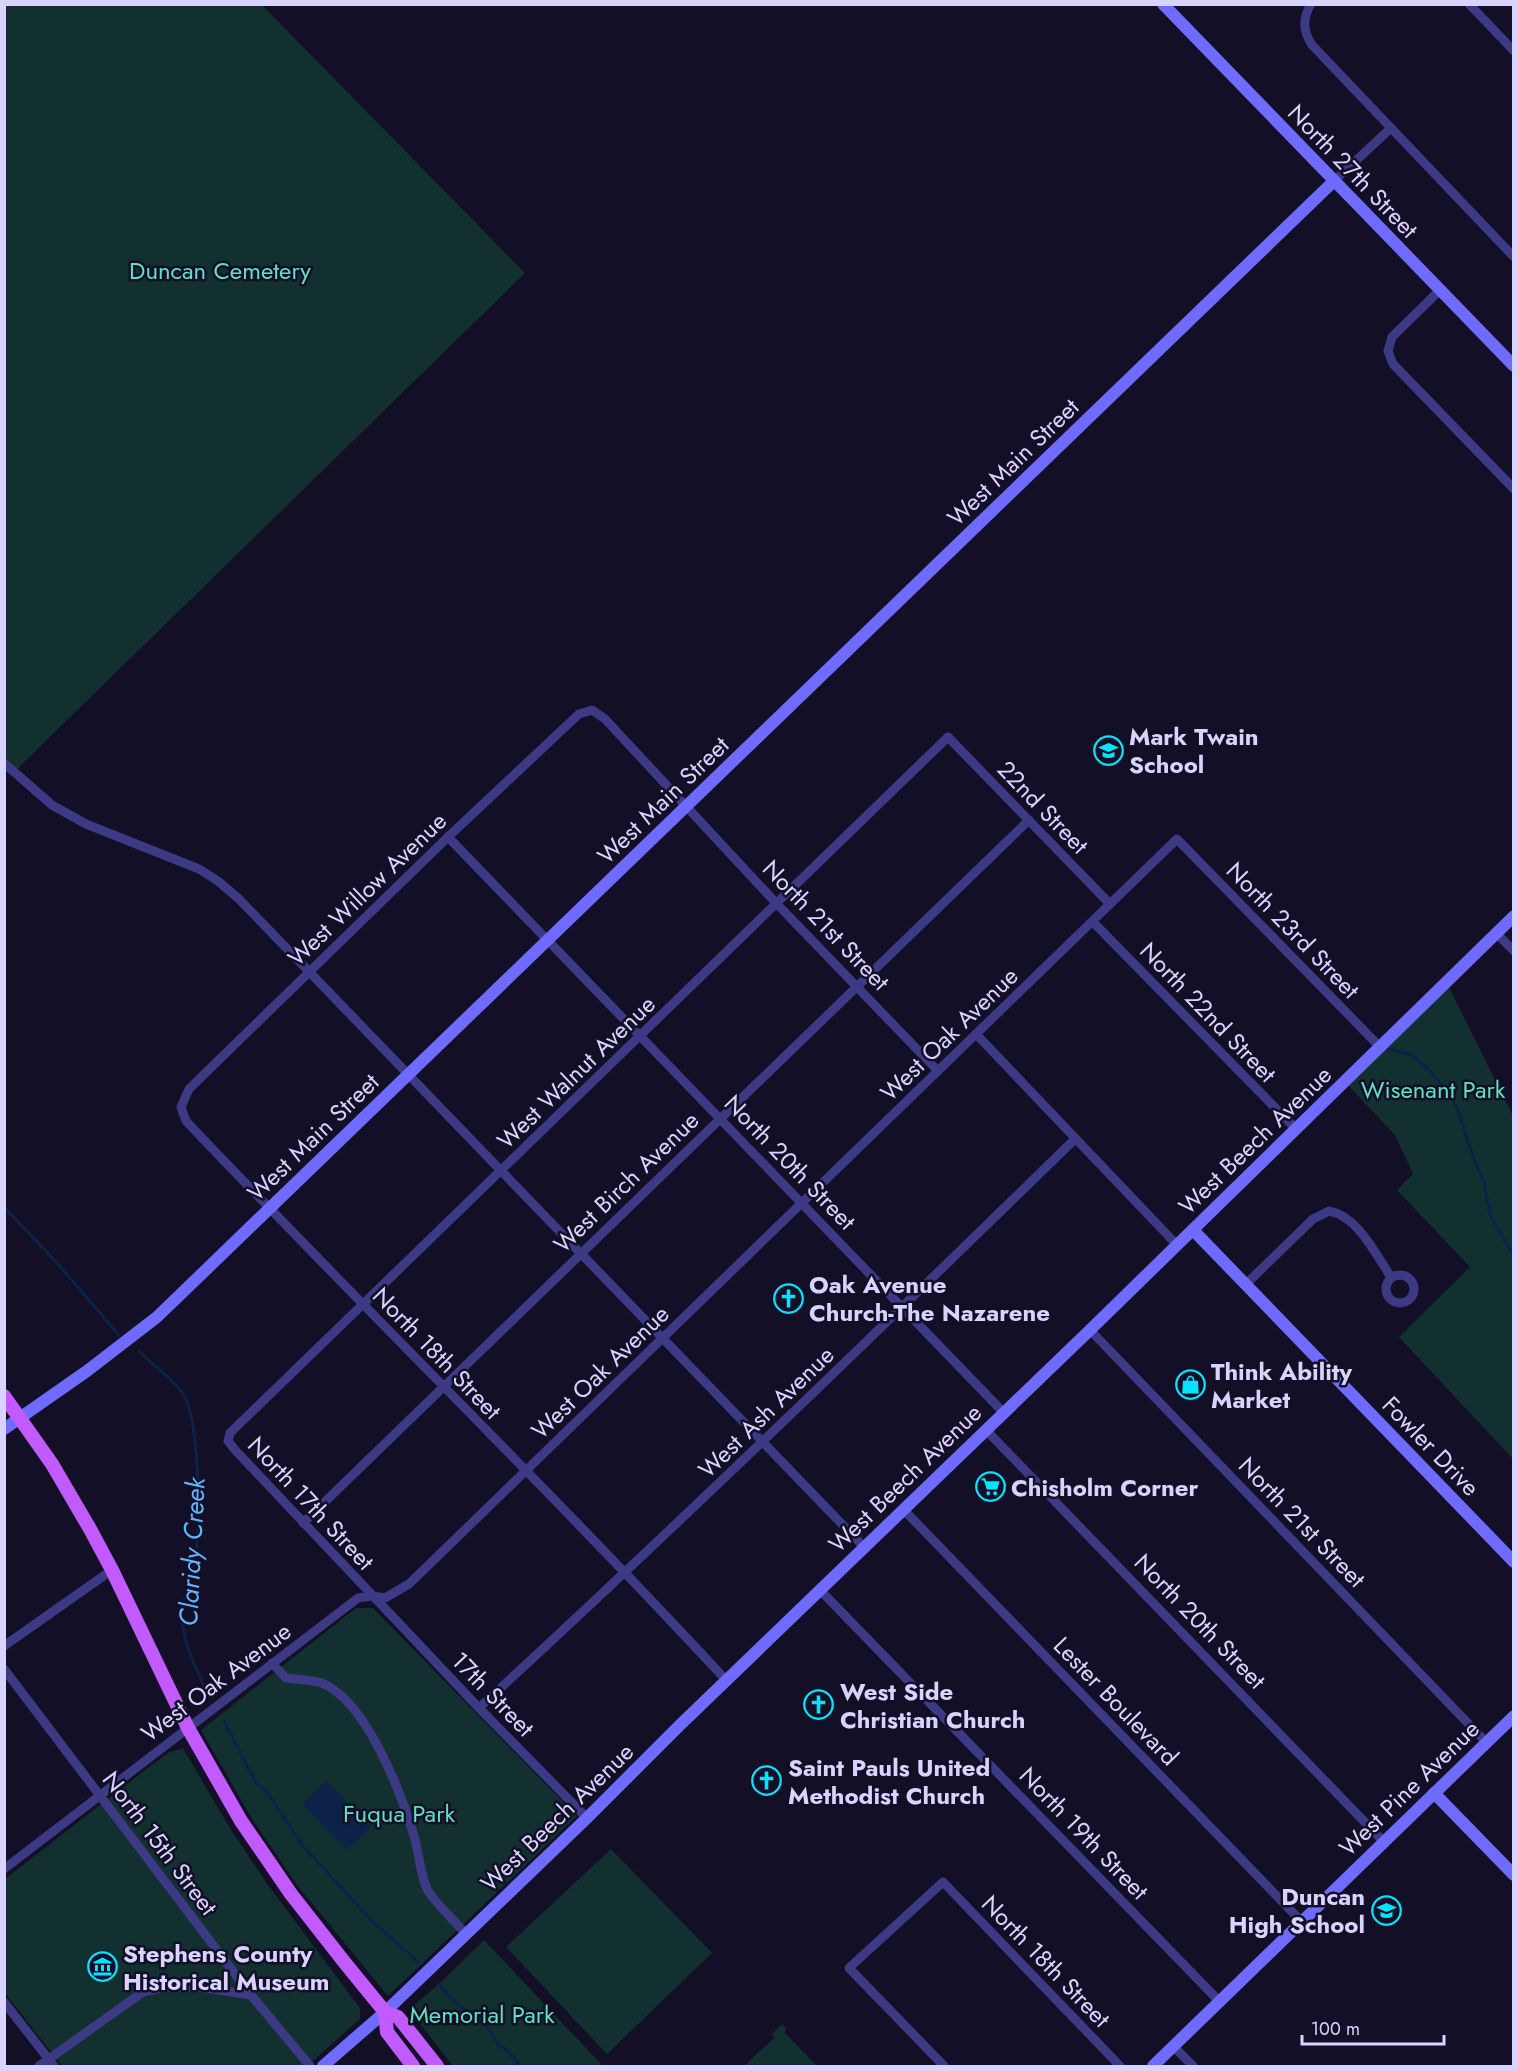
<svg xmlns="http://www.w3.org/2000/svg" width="1518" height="2071" viewBox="0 0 1518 2071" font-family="Jost,sans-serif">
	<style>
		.green { fill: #12302f }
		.water { fill: #0c2248 }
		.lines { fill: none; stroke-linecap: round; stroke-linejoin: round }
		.stream { stroke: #0c2248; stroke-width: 3 }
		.street { stroke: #3d3a85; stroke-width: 9 }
		.secondary { stroke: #6f6bff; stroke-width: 12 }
		.primary { stroke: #c25bff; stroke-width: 14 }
		.labels { text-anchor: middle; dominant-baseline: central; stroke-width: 5; stroke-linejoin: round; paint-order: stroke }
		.street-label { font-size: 24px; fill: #d9d4ff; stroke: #130f26 }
		.park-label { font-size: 24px; fill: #5fe0c0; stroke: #130f26 }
		.poi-label { font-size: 24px; font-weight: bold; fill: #d9d4ff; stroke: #130f26; text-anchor: start }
		.water-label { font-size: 26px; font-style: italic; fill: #62b6ff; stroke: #130f26 }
	</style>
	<rect width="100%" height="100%" fill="#130f26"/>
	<g class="green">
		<polygon points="5,5 262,5 525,273 17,769 5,758"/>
		<polygon points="1449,987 1513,1116 1513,1459 1399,1337 1470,1267 1397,1190 1413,1174 1395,1135 1348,1085"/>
		<polygon points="356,1608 373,1608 577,1816 388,1996 297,1885 251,1817 201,1730"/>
		<polygon points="183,1748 231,1830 268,1885 360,2008 360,2019 307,2066 62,2066 5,1993 5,1879 145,1770 168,1753"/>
		<polygon points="611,1849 712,1953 607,2054 506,1947"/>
		<polygon points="484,1940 603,2066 453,2066 413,2015 413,2006 439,1984"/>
		<polygon points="782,2024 787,2029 784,2032 817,2066 744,2066 775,2037 772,2034"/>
	</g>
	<polygon class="water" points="326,1781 371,1827 347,1850 302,1804"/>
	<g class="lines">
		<g class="stream">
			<polyline points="1386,1048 1412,1055 1427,1068 1447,1091 1457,1108 1474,1160 1484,1182 1490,1215 1514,1257"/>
			<polyline points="4,1207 59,1265 119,1335"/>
			<path d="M139,1351C152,1364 171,1378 182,1392C200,1418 200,1519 196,1552C193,1575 179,1606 183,1629C187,1652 200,1676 209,1697"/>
			<polyline points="224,1721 256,1783 267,1792 303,1846 372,1921 418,1962"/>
			<polyline points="439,1984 449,1997 475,2018 485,2023 498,2044 508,2051 520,2066"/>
		</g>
		<g class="street">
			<path d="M1311,4C1302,19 1303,31 1312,45L1514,257"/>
			<polyline points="1469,4 1514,51"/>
			<polyline points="1334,181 1391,128"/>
			<polyline points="1440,290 1392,337 1388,351 1393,364 1514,489"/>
			<polyline points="4,763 52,805 86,824 199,869 218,881 239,899 864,1547"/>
			<polyline points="448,837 1004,1413"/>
			<polyline points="1093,922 1296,1129"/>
			<polyline points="1496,933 1514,951"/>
			<polyline points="976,1034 1177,1245"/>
			<circle cx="1400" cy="1289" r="14"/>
			<path d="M1245,1285L1313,1219L1329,1211C1358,1216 1376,1255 1391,1277"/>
			<polyline points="1090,1330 1486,1742"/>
			<polyline points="986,1430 1384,1842"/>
			<polyline points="903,1509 1301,1921"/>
			<polyline points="303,1523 1029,820"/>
			<polyline points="820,1590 1219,2001"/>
			<polyline points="4,1646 112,1570"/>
			<path d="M272,1663L286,1678C299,1680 314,1679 326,1685C368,1706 401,1793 414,1836C419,1853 420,1873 427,1889C432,1900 457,1923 466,1934"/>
			<polyline points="4,1669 251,1995 310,2066"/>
			<path d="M726,1680C550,1490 364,1309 186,1121L181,1107L189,1089L448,837L579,714L592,710L605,719L777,904L938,1071"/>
			<path d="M479,1708C681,1522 878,1331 1075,1139"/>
			<polyline points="587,1818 479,1708 236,1451 228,1441 230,1433 948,737 1110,904"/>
			<polyline points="4,1869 358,1598 372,1596 385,1598 409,1584 1177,839 1380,1047"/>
			<polyline points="4,2002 54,2066"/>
			<polyline points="1174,2047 1193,2066"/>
			<polyline points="39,2066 143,1992 164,1987 199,1987 251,1995"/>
			<polyline points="944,2066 849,1968 943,1882 1120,2066"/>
		</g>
		<g class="secondary">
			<polyline points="1163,4 1514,366"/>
			<polyline points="1193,1230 1514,1562"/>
			<polyline points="4,1429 87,1371 157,1317 1334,181"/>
			<polyline points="1434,1793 1514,1875"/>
			<polyline points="323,2066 385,2012 587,1818 680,1725 1090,1330 1514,916"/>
			<polyline points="1153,2066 1514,1716"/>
		</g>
		<g class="primary">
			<polyline points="4,1396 52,1464 90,1529 112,1570 188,1728 241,1821 291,1894 345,1963 385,2012 398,2017 437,2066"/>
			<polyline points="385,2012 387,2032 413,2066"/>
		</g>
	</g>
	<defs>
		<symbol id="school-ring" viewBox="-11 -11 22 22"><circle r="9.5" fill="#130f26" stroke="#00e5ff" stroke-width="1.5"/><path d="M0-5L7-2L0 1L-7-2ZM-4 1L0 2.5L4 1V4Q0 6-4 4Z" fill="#00e5ff"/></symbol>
		<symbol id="church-ring" viewBox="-11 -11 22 22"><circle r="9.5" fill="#130f26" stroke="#00e5ff" stroke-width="1.5"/><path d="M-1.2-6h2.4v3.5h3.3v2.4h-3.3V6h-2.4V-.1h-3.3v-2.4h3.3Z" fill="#00e5ff"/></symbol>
		<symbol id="shop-ring" viewBox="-11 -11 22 22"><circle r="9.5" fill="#130f26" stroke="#00e5ff" stroke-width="1.5"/><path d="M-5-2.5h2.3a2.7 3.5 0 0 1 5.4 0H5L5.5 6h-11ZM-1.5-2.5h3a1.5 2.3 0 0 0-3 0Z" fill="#00e5ff"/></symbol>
		<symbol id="supermarket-ring" viewBox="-11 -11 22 22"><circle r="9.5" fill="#130f26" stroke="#00e5ff" stroke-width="1.5"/><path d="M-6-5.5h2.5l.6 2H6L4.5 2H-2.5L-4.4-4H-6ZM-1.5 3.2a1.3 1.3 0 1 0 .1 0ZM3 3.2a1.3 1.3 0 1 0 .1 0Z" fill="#00e5ff"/></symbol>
		<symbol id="museum-ring" viewBox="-11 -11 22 22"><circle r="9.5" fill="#130f26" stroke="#00e5ff" stroke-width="1.5"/><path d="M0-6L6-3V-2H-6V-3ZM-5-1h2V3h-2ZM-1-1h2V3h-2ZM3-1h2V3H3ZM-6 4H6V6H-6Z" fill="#00e5ff"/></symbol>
	</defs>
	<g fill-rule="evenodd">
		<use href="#school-ring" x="1092" y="734" width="33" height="33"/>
		<use href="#church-ring" x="772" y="1282" width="33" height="33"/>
		<use href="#shop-ring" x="1174" y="1368" width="33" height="33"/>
		<use href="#supermarket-ring" x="974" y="1470" width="33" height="33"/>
		<use href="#church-ring" x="802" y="1688" width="33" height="33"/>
		<use href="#church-ring" x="750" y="1764" width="33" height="33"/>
		<use href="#school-ring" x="1370" y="1894" width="33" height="33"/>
		<use href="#museum-ring" x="86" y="1950" width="33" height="33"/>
	</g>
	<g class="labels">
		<g class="street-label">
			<text transform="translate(1353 171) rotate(46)">North 27th Street</text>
			<text transform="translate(1013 462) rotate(-44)">West Main Street</text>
			<text transform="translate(663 800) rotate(-44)">West Main Street</text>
			<text transform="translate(1043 807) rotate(46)">22nd Street</text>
			<text transform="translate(367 889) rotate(-44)">West Willow Avenue</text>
			<text transform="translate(826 925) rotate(46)">North 21st Street</text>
			<text transform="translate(1293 930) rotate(46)">North 23rd Street</text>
			<text transform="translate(1208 1012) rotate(46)">North 22nd Street</text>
			<text transform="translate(949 1034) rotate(-44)">West Oak Avenue</text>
			<text transform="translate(576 1072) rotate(-44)">West Walnut Avenue</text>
			<text transform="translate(313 1137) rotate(-44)">West Main Street</text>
			<text transform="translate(1255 1140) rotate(-44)">West Beech Avenue</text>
			<text transform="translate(790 1162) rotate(46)">North 20th Street</text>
			<text transform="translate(626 1182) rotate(-44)">West Birch Avenue</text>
			<text transform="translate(437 1353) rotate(46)">North 18th Street</text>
			<text transform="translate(600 1372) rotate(-44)">West Oak Avenue</text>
			<text transform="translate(766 1412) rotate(-44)">West Ash Avenue</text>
			<text transform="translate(1431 1446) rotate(46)">Fowler Drive</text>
			<text transform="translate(905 1478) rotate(-44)">West Beech Avenue</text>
			<text transform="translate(311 1503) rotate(47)">North 17th Street</text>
			<text transform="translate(1302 1522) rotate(46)">North 21st Street</text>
			<text transform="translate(1200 1621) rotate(46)">North 20th Street</text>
			<text transform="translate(216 1682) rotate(-37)">West Oak Avenue</text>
			<text transform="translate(493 1694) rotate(46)">17th Street</text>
			<text transform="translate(1116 1701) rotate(46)">Lester Boulevard</text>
			<text transform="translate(1409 1788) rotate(-44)">West Pine Avenue</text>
			<text transform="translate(557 1817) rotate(-44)">West Beech Avenue</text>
			<text transform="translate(1084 1833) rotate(46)">North 19th Street</text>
			<text transform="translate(160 1843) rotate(53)">North 15th Street</text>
			<text transform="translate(1046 1961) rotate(46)">North 18th Street</text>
		</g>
		<g class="park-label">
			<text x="220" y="270">Duncan Cemetery</text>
			<text x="1433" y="1089">Wisenant Park</text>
			<text x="399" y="1813">Fuqua Park</text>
			<text x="482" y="2014">Memorial Park</text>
		</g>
		<g class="poi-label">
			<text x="1129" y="736">Mark Twain<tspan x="1129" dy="28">School</tspan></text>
			<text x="809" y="1284">Oak Avenue<tspan x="809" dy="28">Church-The Nazarene</tspan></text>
			<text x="1211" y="1371">Think Ability<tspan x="1211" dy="28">Market</tspan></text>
			<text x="1011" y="1487">Chisholm Corner</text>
			<text x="840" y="1691">West Side<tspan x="840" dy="28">Christian Church</tspan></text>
			<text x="788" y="1767">Saint Pauls United<tspan x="788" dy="28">Methodist Church</tspan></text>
			<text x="1365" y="1896" text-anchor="end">Duncan<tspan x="1365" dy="28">High School</tspan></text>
			<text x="123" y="1953">Stephens County<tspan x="123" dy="28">Historical Museum</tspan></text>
		</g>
		<g class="water-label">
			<text transform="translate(192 1552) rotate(-87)">Claridy Creek</text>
		</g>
	</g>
	<rect width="1518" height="2071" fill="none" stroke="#d9d4ff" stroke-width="12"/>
	<path d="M1302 2035v9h142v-9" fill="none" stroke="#d9d4ff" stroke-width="3"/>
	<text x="1311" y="2035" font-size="18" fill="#d9d4ff" stroke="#130f26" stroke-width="4.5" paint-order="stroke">100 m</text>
</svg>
